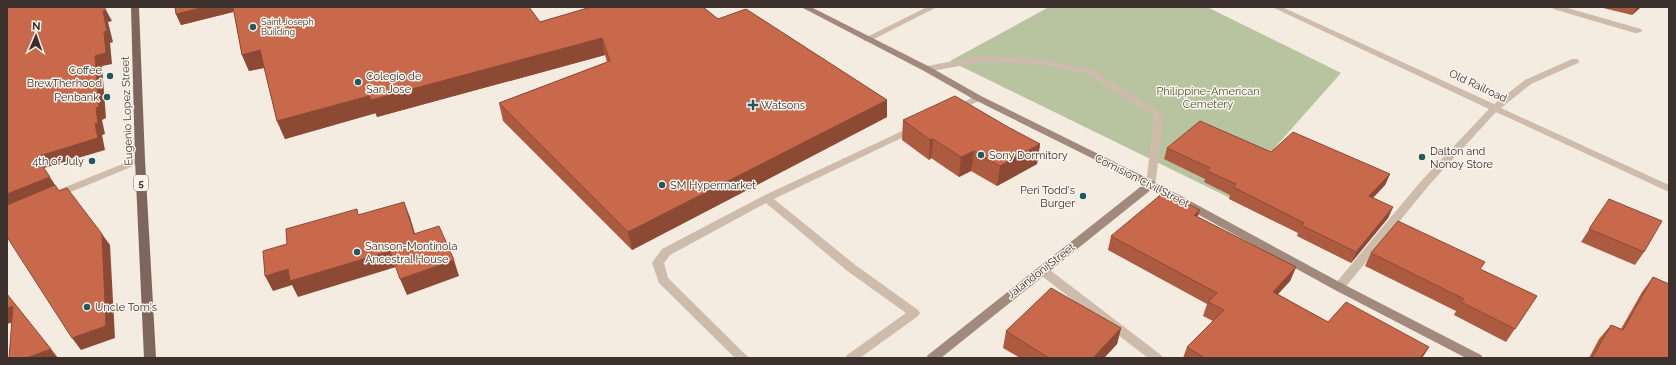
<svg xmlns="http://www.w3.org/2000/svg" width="1676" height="365" viewBox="0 0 1676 365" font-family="Raleway,sans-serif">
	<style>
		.green { fill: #b8c4a0 }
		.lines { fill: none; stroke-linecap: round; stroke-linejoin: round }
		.service { fill: #cdbbac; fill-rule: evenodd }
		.minor { fill: #cdbbac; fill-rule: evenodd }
		.secondary { fill: #a18a7d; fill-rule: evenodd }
		.primary { fill: #7d675c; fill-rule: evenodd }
		.wall { fill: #ac5a40 }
		.shaded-wall { fill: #8c4a34 }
		.building { fill: #c8694b; stroke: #8c4a34 }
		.poi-dot { fill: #1f5a5e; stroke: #fbf5ee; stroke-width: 1.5 }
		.labels { text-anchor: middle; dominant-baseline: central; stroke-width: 3; stroke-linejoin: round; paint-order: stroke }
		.far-poi-label { font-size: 9px; fill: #3b302b; stroke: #fbf5ee; text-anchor: start }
		.shield { fill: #fbf5ee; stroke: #756b66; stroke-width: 1 }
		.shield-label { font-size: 10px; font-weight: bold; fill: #3b302b }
		.poi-label { font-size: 11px; fill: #3b302b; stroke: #fbf5ee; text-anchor: start }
		.street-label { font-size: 11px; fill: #3b302b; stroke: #fbf5ee }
		.park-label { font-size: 11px; fill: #4a5a2e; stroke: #fbf5ee }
	</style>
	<rect width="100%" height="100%" fill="#f4ebe1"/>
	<polygon class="green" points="1049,7 1207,7 1341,73 1230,198 950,61"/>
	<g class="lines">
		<g class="service">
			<polygon points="980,56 1036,58 1094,70 1162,114 1164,116 1155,186 1147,186 1146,184 1154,117 1088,74 1036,64 980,62 927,72 923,69 927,66"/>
			<polygon points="978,95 981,96 982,98 981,100 959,110 953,110 951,108"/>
			<polygon points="913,126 918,129 916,131 774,199 854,264 918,310 920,313 918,316 860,358 845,358 847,355 906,313 846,270 766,203 670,255 664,263 668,278 749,358 735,358 659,283 652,263 662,249 763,196"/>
		</g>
		<g class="minor">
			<polygon points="927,7 937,7 870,41 864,41 863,39"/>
			<polygon points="1272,7 1282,7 1494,104 1525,80 1572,59 1578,59 1579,61 1578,63 1531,84 1501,108 1669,185 1669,192 1496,112 1430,184 1343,290 1335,290 1333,287 1335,284 1422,180 1489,109"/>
			<polygon points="1552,7 1564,7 1641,29 1642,31 1638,33 1635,33 1553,9"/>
			<polygon points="140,157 143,158 145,160 143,162 61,196 57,197 52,194 53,192"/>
			<polygon points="1042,266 1046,267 1161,355 1163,358 1148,358 1038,273 1036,270 1038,267"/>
		</g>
		<polygon class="secondary" points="801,7 811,7 930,67 981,96 1155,182 1343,284 1481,355 1483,358 1466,358 1335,290 1152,189 941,358 926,358 928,355 1144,184 975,100 924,71"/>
		<polygon class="primary" points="131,7 139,7 145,160 156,358 144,358 135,160"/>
	</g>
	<g class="wall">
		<polygon points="175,7 529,7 540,22 591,7 703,7 718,19 746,9 887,100 887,117 632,250 503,121 499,103 607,62 605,55 377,117 376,113 285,139 277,121 264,68 249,71 242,55 233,8 233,12 181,25 176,14"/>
		<polygon points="1599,7 1641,7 1632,15"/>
		<polygon points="903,120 1008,127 1040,144 1037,164 997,186 971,171 959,177 931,158 929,160 902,140"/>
		<polygon points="1167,148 1271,152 1390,174 1385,185 1373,198 1393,207 1388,218 1351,263 1297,236 1298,233 1229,199 1230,195 1204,182 1205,179 1164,159"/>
		<polygon points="1601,211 1644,252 1635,265 1581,242"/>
		<polygon points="1198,217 1296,267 1290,281 1278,294 1328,322 1429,347 1422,358 1183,358 1187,347 1213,321 1203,316 1207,304 1108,250 1111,236"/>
		<polygon points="1371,253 1481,270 1537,296 1506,342 1454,315 1456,311 1365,266"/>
		<polygon points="1653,277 1669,358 1589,358 1599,339 1611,325 1621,329 1642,292"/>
		<polygon points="1121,328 1117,344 1104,358 1020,358 1003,348 1006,331"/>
	</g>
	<g class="shaded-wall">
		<polygon points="205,7 233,7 233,12 181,25 176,14"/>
		<polygon points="1637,7 1641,7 1632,15"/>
		<polygon points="106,10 112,21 108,22 113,42 110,43 112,64 102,66 106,118 102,120 105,134 102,135 105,150 44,168 67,203 7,209 7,194 36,157 95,124 95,56 104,32 103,11"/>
		<polygon points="602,38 605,55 377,117 371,100"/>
		<polygon points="260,50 268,67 249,71 242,55"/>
		<polygon points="369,96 376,113 285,139 277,121"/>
		<polygon points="887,100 887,117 632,250 628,232"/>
		<polygon points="933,139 931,158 929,160 930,140"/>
		<polygon points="1040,144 1037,164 997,186 1000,166"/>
		<polygon points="974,151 971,171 959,177 961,157"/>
		<polygon points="1390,174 1385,185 1364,207 1369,196"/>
		<polygon points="404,202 410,217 420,250 414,234"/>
		<polygon points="1393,207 1388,218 1351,263 1356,252"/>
		<polygon points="1200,210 1195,224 1194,215"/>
		<polygon points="102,234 110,245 115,338 81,350 72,338"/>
		<polygon points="390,251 396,267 298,297 292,285 273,291 265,276 288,269"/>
		<polygon points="454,260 459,276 407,295 400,279"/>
		<polygon points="1296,267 1290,281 1267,306 1273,292"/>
		<polygon points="13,306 23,319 7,324 7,308"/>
		<polygon points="1121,328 1117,344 1104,358 1093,358"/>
		<polygon points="1429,347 1422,358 1420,358"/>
		<polygon points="51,349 58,358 26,358"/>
	</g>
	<g class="building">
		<polygon points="7,7 104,7 106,10 103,11 107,31 104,32 106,53 95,56 99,107 96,108 98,123 95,124 98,138 36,157 50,177 7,194"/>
		<polygon points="175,7 205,7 176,14"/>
		<polygon points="233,7 529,7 540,22 591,7 703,7 718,19 746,9 887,100 628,232 499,103 610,61 602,38 371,100 369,96 277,121 260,50 242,55"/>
		<polygon points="955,96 1008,127 1040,144 1000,166 974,151 961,157 933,139 930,140 903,120"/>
		<polygon points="1200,121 1271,152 1293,132 1390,174 1369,196 1393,207 1356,252 1301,225 1304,223 1233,187 1236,184 1207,171 1210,168 1167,148"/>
		<polygon points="55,185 59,191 67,188 102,234 106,326 72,338 7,237 7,205"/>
		<polygon points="1164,192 1200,210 1194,215 1296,267 1273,292 1328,322 1346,302 1429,347 1420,358 1205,358 1187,347 1224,310 1208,302 1217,293 1111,236"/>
		<polygon points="1609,199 1662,221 1644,252 1589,229"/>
		<polygon points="404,202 414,234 439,226 454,260 400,279 390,251 290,281 288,269 265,276 263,251 287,244 286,229 357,209 358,215"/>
		<polygon points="1398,221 1485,262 1480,269 1537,296 1515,329 1461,302 1464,299 1371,253"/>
		<polygon points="1653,277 1669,284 1669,358 1592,358 1611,325 1623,330"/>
		<polygon points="1051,288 1121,328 1093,358 1049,358 1006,331"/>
		<polygon points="7,294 51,349 26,358 9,358 13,306 7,308"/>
	</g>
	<g class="poi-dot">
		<circle cx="253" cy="27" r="4"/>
		<circle cx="110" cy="76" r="4"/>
		<circle cx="358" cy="82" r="4"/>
		<circle cx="107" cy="97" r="4"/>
		<path d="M751 99h4v4h4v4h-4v4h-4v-4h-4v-4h4z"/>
		<circle cx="981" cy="155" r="4"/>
		<circle cx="1422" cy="157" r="4"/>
		<circle cx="92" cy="161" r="4"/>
		<circle cx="662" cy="185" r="4"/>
		<circle cx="1083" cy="196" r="4"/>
		<circle cx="357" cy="252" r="4"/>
		<circle cx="87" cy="307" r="4"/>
	</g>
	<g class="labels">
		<g class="far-poi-label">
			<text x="261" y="22">Saint Joseph<tspan x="261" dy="10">Building</tspan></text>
		</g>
		<rect class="shield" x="134" y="175" width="14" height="16" rx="3"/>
		<g class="shield-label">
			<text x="141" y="183">5</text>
		</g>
		<g class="poi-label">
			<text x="102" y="70" text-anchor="end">Coffee<tspan x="102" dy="13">BrewTherhood</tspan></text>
			<text x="366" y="76">Colegio de<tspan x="366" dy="13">San Jose</tspan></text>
			<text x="99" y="97" text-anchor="end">Penbank</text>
			<text x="761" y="105">Watsons</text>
			<text x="1430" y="151">Dalton and<tspan x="1430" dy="13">Nonoy Store</tspan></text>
			<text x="989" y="155">Sony Dormitory</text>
			<text x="84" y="161" text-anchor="end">4th of July</text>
			<text x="670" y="185">SM Hypermarket</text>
			<text x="1075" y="190" text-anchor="end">Peri Todd's<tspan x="1075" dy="13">Burger</tspan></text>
			<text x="365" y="246">Sanson-Montinola<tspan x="365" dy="13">Ancestral House</tspan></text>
			<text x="95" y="307">Uncle Tom's</text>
		</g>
		<g class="street-label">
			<text transform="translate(1478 86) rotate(25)">Old Railroad</text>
			<text transform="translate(127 111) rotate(-92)">Eugenio Lopez Street</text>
			<text transform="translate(1142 181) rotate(27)">Comision Civil Street</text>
			<text transform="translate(1041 271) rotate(-38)">Jalandoni Street</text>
		</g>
		<g class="park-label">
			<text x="1208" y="91">Philippine-American<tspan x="1208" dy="13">Cemetery</tspan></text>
		</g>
	</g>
	<rect width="1676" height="365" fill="none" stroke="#3b302b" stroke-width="16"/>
	<g transform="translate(36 36) rotate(2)" stroke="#fbf5ee" stroke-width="3" paint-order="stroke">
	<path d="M0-3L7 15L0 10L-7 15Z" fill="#3b302b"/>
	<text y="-6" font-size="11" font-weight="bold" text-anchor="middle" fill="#3b302b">N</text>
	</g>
</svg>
